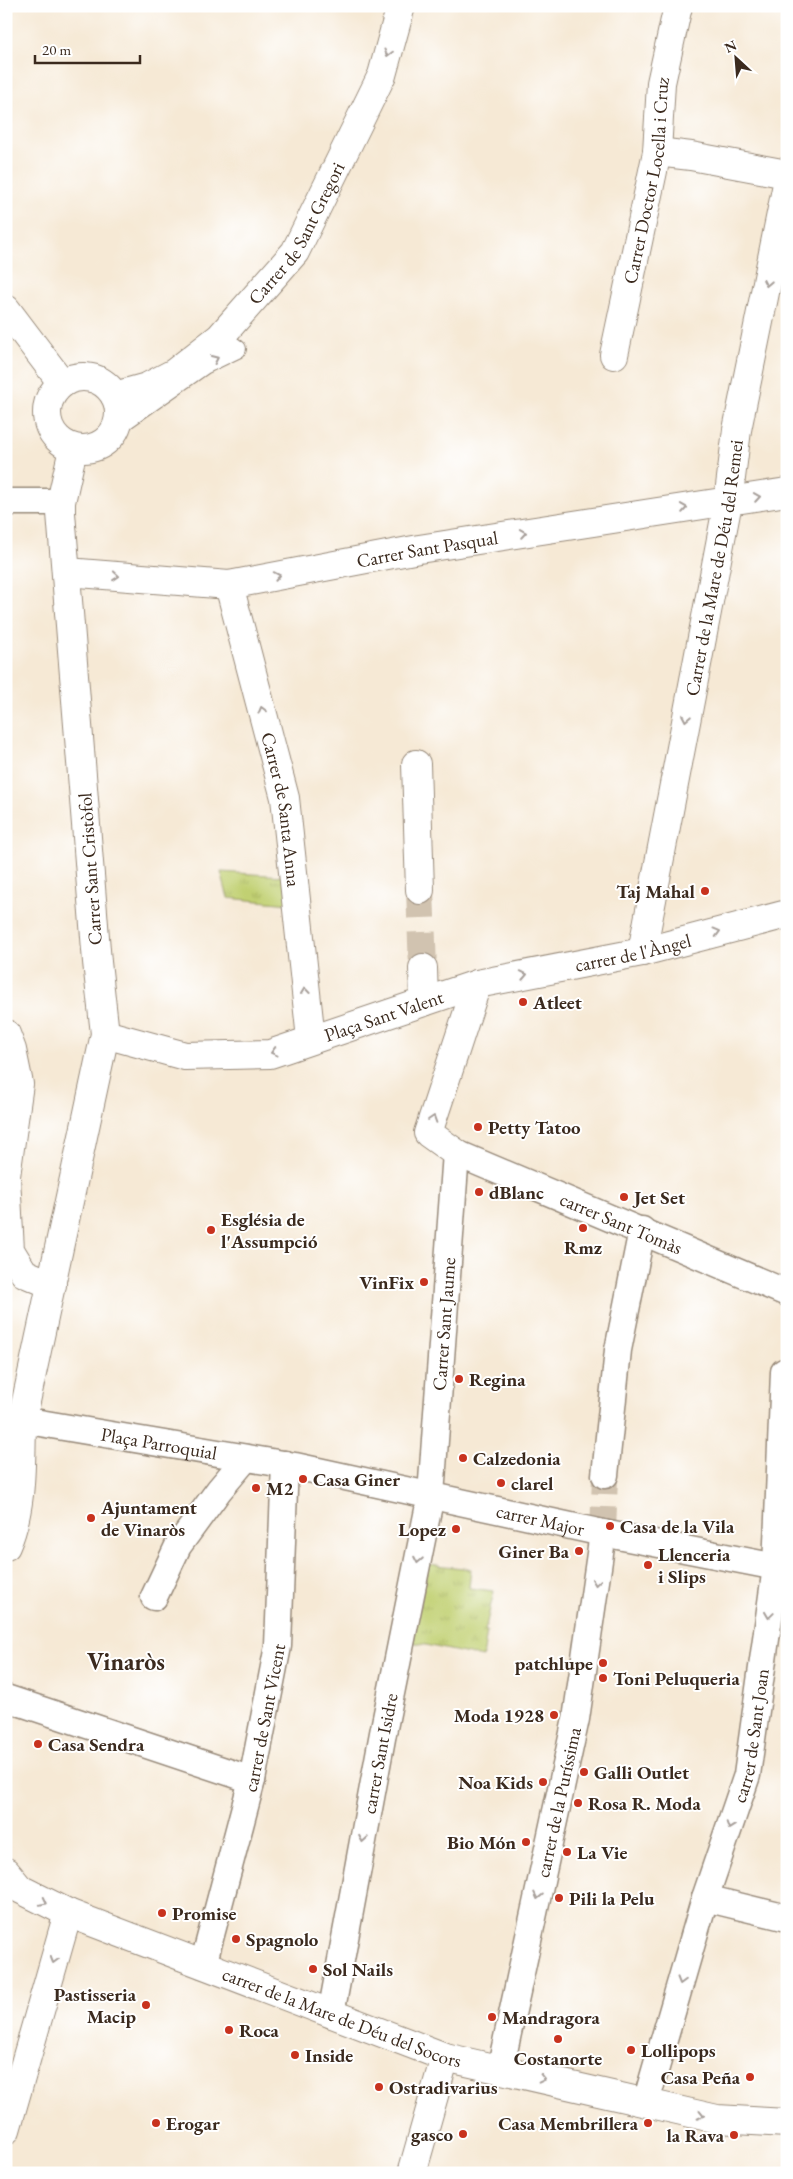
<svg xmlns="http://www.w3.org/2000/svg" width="793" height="2179" viewBox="0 0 793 2179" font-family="'EB Garamond',serif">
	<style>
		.grass { fill: url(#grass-tufts); stroke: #7e7d48 }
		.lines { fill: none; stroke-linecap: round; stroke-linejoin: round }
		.pedestrian-tunnel { stroke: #d1c3b0; stroke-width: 26; stroke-dasharray: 26 13; stroke-linecap: butt }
		.minor-tunnel { stroke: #d1c3b0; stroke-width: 28; stroke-dasharray: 28 14; stroke-linecap: butt }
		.service-casing { stroke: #988a7a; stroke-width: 20 }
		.pedestrian-casing { stroke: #988a7a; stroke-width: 29 }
		.minor-casing { stroke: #988a7a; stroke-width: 30 }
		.tertiary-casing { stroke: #988a7a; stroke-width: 30 }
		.service { stroke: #fff; stroke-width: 18 }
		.pedestrian { stroke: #fff; stroke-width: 26 }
		.minor { stroke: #fff; stroke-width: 28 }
		.tertiary { stroke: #fff; stroke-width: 28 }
		.oneway { stroke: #a79f9a }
		.poi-dot { fill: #c8321e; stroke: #fff; stroke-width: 2 }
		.labels { text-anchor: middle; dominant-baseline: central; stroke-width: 4; stroke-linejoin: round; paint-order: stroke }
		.street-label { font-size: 19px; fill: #3b2a1e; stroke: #fff }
		.poi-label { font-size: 19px; font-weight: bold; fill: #3b2a1e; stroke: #fff; text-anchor: start }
		.district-label { font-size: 24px; font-weight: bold; fill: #3b2a1e; stroke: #fff }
	</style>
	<defs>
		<pattern id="grass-tufts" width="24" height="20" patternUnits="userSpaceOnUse" patternTransform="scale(1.25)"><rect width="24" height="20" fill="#c1d072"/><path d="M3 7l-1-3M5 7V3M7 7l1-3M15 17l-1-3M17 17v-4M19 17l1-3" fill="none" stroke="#a7b362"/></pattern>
	</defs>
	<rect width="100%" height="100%" fill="#fff"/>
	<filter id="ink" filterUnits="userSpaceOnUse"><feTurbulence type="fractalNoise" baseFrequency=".02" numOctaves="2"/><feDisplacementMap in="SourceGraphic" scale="10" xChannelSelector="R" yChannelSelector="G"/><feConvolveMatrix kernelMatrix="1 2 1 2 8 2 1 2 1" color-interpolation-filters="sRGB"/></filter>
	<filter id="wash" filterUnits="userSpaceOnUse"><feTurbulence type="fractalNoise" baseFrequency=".0096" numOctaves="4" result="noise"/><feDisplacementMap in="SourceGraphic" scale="20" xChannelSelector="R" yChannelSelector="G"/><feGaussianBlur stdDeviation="1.12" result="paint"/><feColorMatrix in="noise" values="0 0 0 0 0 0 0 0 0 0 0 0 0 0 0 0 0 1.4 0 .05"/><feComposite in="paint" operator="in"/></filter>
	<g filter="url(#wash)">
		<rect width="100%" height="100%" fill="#f6e9d5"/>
		<g class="grass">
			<polygon points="221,872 283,876 289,904 228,898"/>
			<polygon points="428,1564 471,1569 469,1588 494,1591 485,1631 487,1631 483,1657 412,1642"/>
		</g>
	</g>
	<g filter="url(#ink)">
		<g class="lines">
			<polyline class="pedestrian-tunnel" points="603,1533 605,1475"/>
			<polyline class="minor-tunnel" points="420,890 423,968"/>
			<defs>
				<polyline id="service" points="117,426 204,365 237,349 220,337"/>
				<g id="pedestrian">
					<polyline points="6,502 61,502"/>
					<path id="s1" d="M22,1420L295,1466L603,1533L776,1567H787"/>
					<polyline points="605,1475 618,1350 642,1230"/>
					<polyline points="154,1597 178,1546 219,1490 246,1458"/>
					<polyline points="6,1698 252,1780"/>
					<polyline points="705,1898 787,1918"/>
					<path id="s2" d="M203,1965L252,1780L278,1646L285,1464"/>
					<path id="s3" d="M331,2014L383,1733L431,1495L456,1153L787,1293"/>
					<path id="s4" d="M500,2070L576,1719L603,1533"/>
					<path id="s5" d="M646,2102L705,1898L747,1775L776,1567L784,1372"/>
				</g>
				<g id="minor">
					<polyline points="657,152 691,156 787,174"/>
					<path id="s6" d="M614,355L657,152L661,83L678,6"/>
					<path id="s7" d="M115,396L147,387L174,373L220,337L295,252L382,75L401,6"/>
					<path id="s8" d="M67,572L229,585L419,549L787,492"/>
					<path id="s9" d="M229,585L285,798L311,1039"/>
					<polyline points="416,764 420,890"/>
					<path id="s10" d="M642,952L728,502L737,430L787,184"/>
					<polyline points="423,968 424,1002"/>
					<path id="s11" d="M477,984L642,952L787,914"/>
					<polyline points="6,1034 12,1050 19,1084 6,1176"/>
					<path id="s12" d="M105,1034L185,1056L270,1054L477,984L428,1133L456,1153"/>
					<polyline points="6,1177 10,1250 24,1273 52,1285"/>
					<path d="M6,1546C23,1508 21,1461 22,1420L105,1034L97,962L61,513V502L73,449"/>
					<path id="s13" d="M6,1872L20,1889L68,1913L445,2057L717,2119L787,2123"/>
					<polyline points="6,2130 68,1913"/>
					<polyline points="412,2173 445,2057"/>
				</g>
				<g id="tertiary">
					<polyline points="6,309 62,383"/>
					<circle cx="83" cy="413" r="36"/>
				</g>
			</defs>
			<use href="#service" class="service-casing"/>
			<use href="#pedestrian" class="pedestrian-casing"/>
			<use href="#minor" class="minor-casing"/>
			<use href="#tertiary" class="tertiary-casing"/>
			<use href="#service" class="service"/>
			<use href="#pedestrian" class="pedestrian"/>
			<use href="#minor" class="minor"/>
			<use href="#tertiary" class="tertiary"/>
		</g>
		<defs><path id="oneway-chevron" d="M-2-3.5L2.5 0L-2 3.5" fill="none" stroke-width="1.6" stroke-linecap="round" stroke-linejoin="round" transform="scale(1.25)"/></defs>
		<g class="oneway">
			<use href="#oneway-chevron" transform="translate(388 53) rotate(105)"/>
			<use href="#oneway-chevron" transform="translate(767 283) rotate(101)"/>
			<use href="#oneway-chevron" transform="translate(215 359) rotate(-25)"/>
			<use href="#oneway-chevron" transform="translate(757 497) rotate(-9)"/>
			<use href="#oneway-chevron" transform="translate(684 508) rotate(-9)"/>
			<use href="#oneway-chevron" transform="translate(523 533) rotate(-9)"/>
			<use href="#oneway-chevron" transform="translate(116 576) rotate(5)"/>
			<use href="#oneway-chevron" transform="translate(277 576) rotate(-11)"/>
			<use href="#oneway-chevron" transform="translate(262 710) rotate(-105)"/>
			<use href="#oneway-chevron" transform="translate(686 718) rotate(101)"/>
			<use href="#oneway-chevron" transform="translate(717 932) rotate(-15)"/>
			<use href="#oneway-chevron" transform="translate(524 975) rotate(-11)"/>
			<use href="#oneway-chevron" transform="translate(305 991) rotate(-96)"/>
			<use href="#oneway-chevron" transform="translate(274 1052) rotate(165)"/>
			<use href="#oneway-chevron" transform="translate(433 1119) rotate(-72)"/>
			<use href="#oneway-chevron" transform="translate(418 1560) rotate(101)"/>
			<use href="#oneway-chevron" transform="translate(596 1582) rotate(98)"/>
			<use href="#oneway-chevron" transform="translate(769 1615) rotate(98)"/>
			<use href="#oneway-chevron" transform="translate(730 1826) rotate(109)"/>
			<use href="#oneway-chevron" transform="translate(363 1839) rotate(100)"/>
			<use href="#oneway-chevron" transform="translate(538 1896) rotate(102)"/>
			<use href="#oneway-chevron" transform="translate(44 1902) rotate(27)"/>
			<use href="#oneway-chevron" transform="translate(54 1960) rotate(106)"/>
			<use href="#oneway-chevron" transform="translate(681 1981) rotate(106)"/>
			<use href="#oneway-chevron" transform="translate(542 2079) rotate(13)"/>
			<use href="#oneway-chevron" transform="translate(701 2115) rotate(13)"/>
		</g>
	</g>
	<g class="poi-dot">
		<circle cx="705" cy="891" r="5"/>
		<circle cx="523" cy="1002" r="5"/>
		<circle cx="478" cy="1127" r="5"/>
		<circle cx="479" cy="1192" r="5"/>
		<circle cx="624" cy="1197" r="5"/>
		<circle cx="583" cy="1228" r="5"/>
		<circle cx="211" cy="1230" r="5"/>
		<circle cx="424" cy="1282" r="5"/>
		<circle cx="459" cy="1379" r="5"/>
		<circle cx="463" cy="1458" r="5"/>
		<circle cx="303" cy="1479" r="5"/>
		<circle cx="501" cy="1483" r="5"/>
		<circle cx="256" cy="1488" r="5"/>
		<circle cx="91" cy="1518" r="5"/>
		<circle cx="610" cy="1526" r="5"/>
		<circle cx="456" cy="1529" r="5"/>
		<circle cx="579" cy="1551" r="5"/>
		<circle cx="648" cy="1565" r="5"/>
		<circle cx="603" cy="1663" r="5"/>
		<circle cx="603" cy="1678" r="5"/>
		<circle cx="554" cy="1715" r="5"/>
		<circle cx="38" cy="1744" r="5"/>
		<circle cx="584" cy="1772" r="5"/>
		<circle cx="543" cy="1782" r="5"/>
		<circle cx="578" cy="1803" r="5"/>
		<circle cx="526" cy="1842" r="5"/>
		<circle cx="567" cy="1852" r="5"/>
		<circle cx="559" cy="1898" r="5"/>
		<circle cx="162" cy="1913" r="5"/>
		<circle cx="236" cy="1939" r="5"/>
		<circle cx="313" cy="1969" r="5"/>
		<circle cx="146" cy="2005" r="5"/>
		<circle cx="492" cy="2017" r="5"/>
		<circle cx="229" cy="2030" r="5"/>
		<circle cx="558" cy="2039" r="5"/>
		<circle cx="631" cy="2050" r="5"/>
		<circle cx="295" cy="2055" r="5"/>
		<circle cx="750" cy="2077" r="5"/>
		<circle cx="379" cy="2087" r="5"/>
		<circle cx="156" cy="2123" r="5"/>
		<circle cx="648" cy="2123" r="5"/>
		<circle cx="463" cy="2134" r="5"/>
		<circle cx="734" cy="2135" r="5"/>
	</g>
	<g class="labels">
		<g class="street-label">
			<text stroke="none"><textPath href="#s6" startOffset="178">Carrer Doctor Locella i Cruz</textPath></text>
			<text stroke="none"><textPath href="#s7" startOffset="252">Carrer de Sant Gregori</textPath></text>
			<text stroke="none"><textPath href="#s8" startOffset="364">Carrer Sant Pasqual</textPath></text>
			<text stroke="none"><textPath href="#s10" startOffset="391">Carrer de la Mare de Déu del Remei</textPath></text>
			<text stroke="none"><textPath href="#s9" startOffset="231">Carrer de Santa Anna</textPath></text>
			<text transform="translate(90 869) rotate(-94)">Carrer Sant Cristòfol</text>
			<text stroke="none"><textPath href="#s11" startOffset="159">carrer de l'Àngel</textPath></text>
			<text stroke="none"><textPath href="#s12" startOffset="288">Plaça Sant Valent</textPath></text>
			<text stroke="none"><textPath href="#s3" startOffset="1051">carrer Sant Tomàs</textPath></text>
			<text stroke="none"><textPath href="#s3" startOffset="700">Carrer Sant Jaume</textPath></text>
			<text stroke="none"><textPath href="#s1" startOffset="139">Plaça Parroquial</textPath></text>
			<text stroke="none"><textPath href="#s1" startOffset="528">carrer Major</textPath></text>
			<text stroke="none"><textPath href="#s2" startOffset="255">carrer de Sant Vicent</textPath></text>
			<text stroke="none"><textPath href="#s5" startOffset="382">carrer de Sant Joan</textPath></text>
			<text stroke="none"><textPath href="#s3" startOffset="265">carrer Sant Isidre</textPath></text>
			<text stroke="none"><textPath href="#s4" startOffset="274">carrer de la Puríssima</textPath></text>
			<text stroke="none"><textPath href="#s13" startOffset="369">carrer de la Mare de Déu del Socors</textPath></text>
		</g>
		<g class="poi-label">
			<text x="695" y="891" text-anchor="end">Taj Mahal</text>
			<text x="533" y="1002">Atleet</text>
			<text x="488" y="1127">Petty Tatoo</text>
			<text x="489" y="1192">dBlanc</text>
			<text x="634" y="1197">Jet Set</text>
			<text x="221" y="1219">Església de<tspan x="221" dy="22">l'Assumpció</tspan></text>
			<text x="583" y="1247" text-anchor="middle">Rmz</text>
			<text x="414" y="1282" text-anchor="end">VinFix</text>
			<text x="469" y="1379">Regina</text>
			<text x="473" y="1458">Calzedonia</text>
			<text x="313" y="1479">Casa Giner</text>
			<text x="511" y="1483">clarel</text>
			<text x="266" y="1488">M2</text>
			<text x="101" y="1507">Ajuntament<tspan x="101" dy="22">de Vinaròs</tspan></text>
			<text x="620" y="1526">Casa de la Vila</text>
			<text x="446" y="1529" text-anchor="end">Lopez</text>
			<text x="569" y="1551" text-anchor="end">Giner Ba</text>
			<text x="658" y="1554">Llenceria<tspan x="658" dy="22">i Slips</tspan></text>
			<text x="593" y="1663" text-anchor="end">patchlupe</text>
			<text x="613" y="1678">Toni Peluqueria</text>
			<text x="544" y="1715" text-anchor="end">Moda 1928</text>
			<text x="48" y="1744">Casa Sendra</text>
			<text x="594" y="1772">Galli Outlet</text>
			<text x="533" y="1782" text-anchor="end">Noa Kids</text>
			<text x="588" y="1803">Rosa R. Moda</text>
			<text x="516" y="1842" text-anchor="end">Bio Món</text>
			<text x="577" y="1852">La Vie</text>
			<text x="569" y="1898">Pili la Pelu</text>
			<text x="172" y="1913">Promise</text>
			<text x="246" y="1939">Spagnolo</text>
			<text x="323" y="1969">Sol Nails</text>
			<text x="136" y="1994" text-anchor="end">Pastisseria<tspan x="136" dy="22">Macip</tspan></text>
			<text x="502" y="2017">Mandragora</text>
			<text x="239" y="2030">Roca</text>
			<text x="641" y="2050">Lollipops</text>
			<text x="305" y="2055">Inside</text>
			<text x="558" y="2058" text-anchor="middle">Costanorte</text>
			<text x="740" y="2077" text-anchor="end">Casa Peña</text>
			<text x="389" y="2087">Ostradivarius</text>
			<text x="166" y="2123">Erogar</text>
			<text x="638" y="2123" text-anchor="end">Casa Membrillera</text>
			<text x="453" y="2134" text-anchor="end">gasco</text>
			<text x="724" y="2135" text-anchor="end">la Rava</text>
		</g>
		<g class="district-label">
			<text x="126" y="1661">Vinaròs</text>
		</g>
	</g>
	<rect width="793" height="2179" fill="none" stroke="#fff" stroke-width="25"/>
	<g transform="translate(736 58) rotate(334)" stroke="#ffffff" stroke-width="4" paint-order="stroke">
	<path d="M0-4L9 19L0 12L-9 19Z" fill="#3b2a1e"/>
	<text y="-8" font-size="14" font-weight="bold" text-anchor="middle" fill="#3b2a1e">N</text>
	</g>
	<path d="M35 55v8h105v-8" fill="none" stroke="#3b2a1e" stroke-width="2.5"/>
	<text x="42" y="55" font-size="15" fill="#3b2a1e" stroke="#ffffff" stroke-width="4" paint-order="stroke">20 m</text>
</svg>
